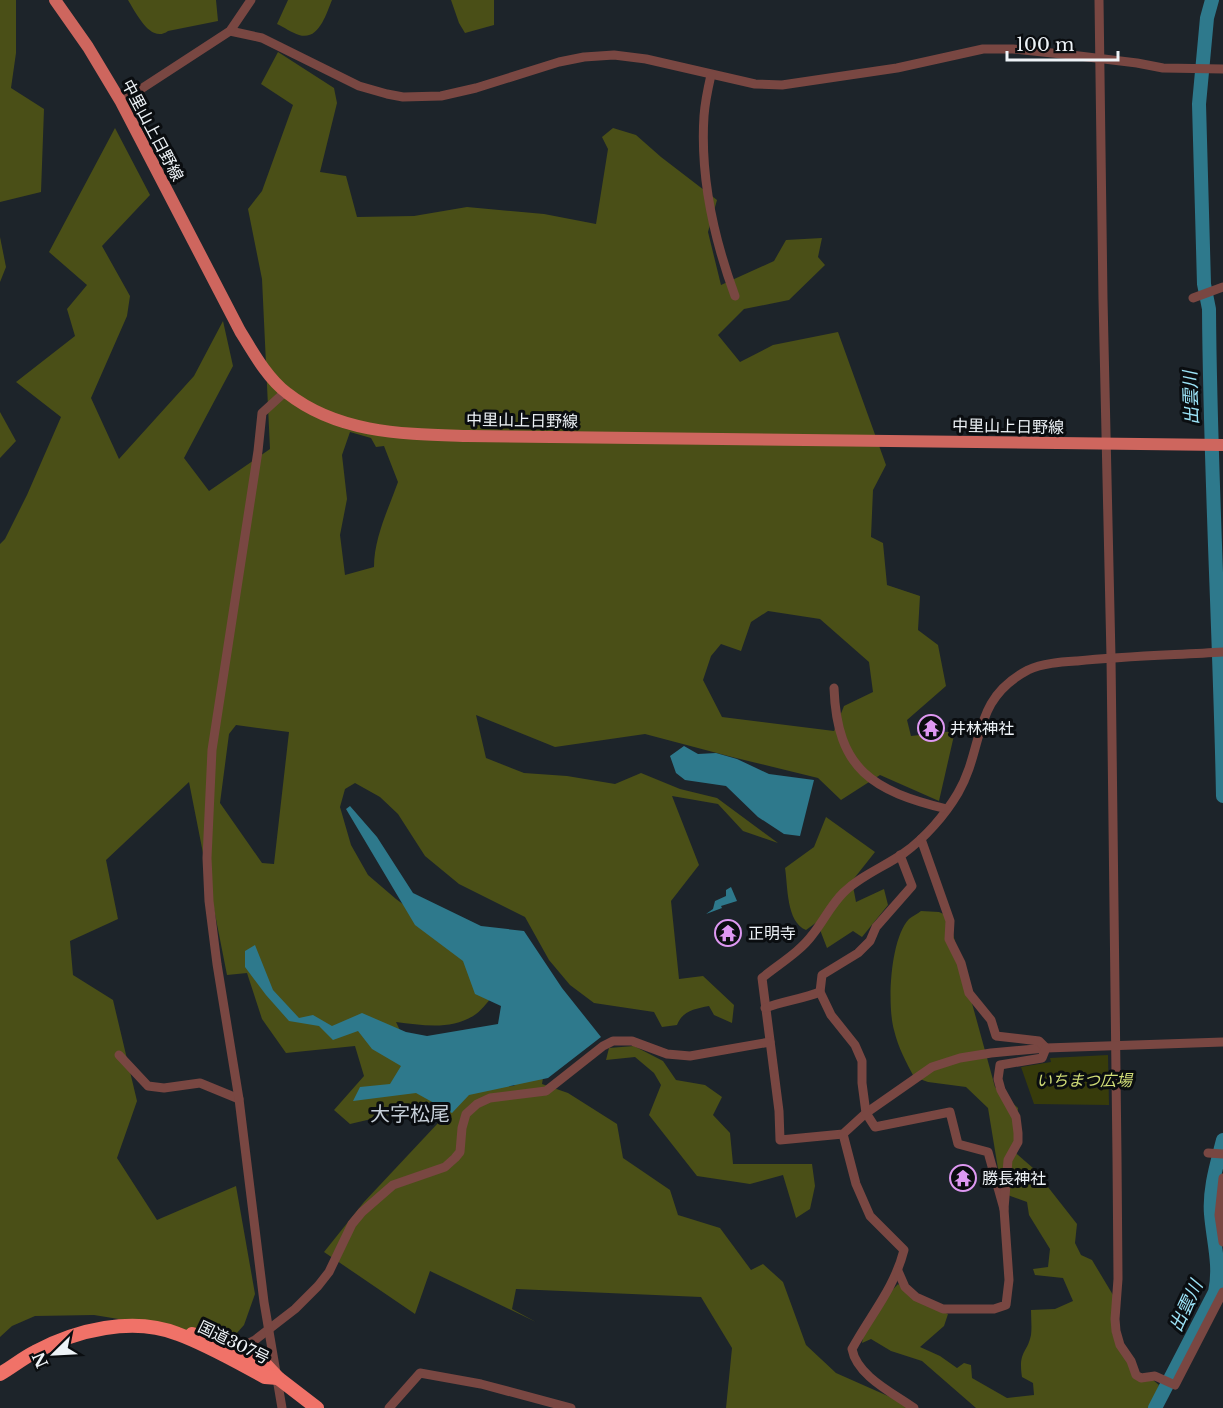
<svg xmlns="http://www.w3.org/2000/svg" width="1223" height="1408" viewBox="0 0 1223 1408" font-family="'Libre Baskerville','Noto Sans JP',serif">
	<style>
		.green { fill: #373b0b }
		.forest { fill: #4a4f17; fill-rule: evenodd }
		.water { fill: #2e798c }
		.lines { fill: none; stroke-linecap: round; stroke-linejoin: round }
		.river { stroke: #2e798c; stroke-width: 14 }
		.minor { stroke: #794742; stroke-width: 9 }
		.major { stroke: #ce665e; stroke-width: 12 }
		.highway { stroke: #f07268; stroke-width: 14 }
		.labels { text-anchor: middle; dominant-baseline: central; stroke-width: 6; stroke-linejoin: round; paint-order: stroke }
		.street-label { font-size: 16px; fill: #eef3f7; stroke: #0a0d10 }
		.poi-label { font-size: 16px; fill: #eef3f7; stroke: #0a0d10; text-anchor: start }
		.park-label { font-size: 16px; font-style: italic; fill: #d1dd77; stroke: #0a0d10 }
		.water-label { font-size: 18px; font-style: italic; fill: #9ce4f8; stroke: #0a0d10 }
		.quarter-label { font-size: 20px; fill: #c6cfd8; stroke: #0a0d10 }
	</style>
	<rect width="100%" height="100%" fill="#1d242a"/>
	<polygon class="green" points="1108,1055 1109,1105 1034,1104 1021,1067 1051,1062 1050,1058"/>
	<g class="forest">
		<polygon points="0,0 16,0 16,53 11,88 44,109 41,192 0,202"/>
		<path d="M128,0H216L218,21L168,31C151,44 136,13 128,0Z"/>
		<path d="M288,0H332C326,14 319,41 299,35C292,33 284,27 277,24Z"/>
		<polygon points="451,0 494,0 494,25 465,33 459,23"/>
		<path d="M278,52L334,88L337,103L320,172L346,176L357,217L414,216L467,207L544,214L596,224L608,149L602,137L613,128L636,135L661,157L717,200L708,232L721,285L774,261L786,240L822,238L818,257L825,265L789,300L744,309L718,335L740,362L773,345L838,332L886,465L873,490L871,537L883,543L887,585L920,596L918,630L938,645L946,686L907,720L911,736L955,731L939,801L880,775L841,800L818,778L732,757L645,734L555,747L476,715L486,758L524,773L567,776L615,784L641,773L680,789L717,798L778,843L743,831L718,804L672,796L699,865L671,901L679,979L703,976L734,1005L732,1023L714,1015L709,1006C695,1009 683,1010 677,1025L662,1027L654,1012L594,1003L570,985L549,960L525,917L459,884L425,856L398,814L380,797L355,783L345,789L340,807L351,845L368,875L396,899L454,942L495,993C489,1000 483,1009 476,1014C452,1031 422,1025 396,1022L434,1101L397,1113L350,1124L334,1110L364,1076L355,1046L286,1053L262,1019L247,973L227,975L189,782L106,860L118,919L70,941L73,975L113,1000L137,1101L117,1158L157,1220L236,1186L255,1294L244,1325L236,1334L229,1337L94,1315L35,1316L12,1326L0,1337V544L5,539L27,495L61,417L16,382L75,336L67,309L87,285L49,252L115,128L150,195L102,246L130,296L127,316L91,398L119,459L194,376L223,321L233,366L184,458L209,491L270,449L262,279L248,209L262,191L293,105L261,84ZM350,432L371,438L376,447L384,446L398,482C388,510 374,538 374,567L345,575L340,535L347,499L342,455ZM768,611L820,619L869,662L873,692L844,706L834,731L722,717L703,680L711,656L721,644L741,651L751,622ZM236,725L289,732L274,864L262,863L220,803L229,734Z"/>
		<polygon points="0,237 6,267 0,282"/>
		<polygon points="0,412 16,441 0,458"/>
		<path d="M826,817L875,852L852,881L856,902L884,889L888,905L862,937L853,931L827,948L817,922L806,930C786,922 788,886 785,868L814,847Z"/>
		<path d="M921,911L939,912L948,916L995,1087L1018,1108L1015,1140L1011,1149L1033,1168L1077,1224L1075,1243L1081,1255L1092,1260L1113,1295L1112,1333L1137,1380H1153L1159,1385L1151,1408H976L922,1361L891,1351L871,1339L862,1343C866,1322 883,1299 898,1284L915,1298L948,1314L944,1326L920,1347L940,1356L957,1368L964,1363L971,1365L972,1378L1007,1398L1034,1395L1033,1383L1022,1377C1018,1351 1027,1354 1031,1335C1032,1327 1031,1318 1031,1310L1055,1309L1073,1301L1063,1278L1035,1275L1033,1269L1048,1267L1050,1249L1029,1215L1027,1202L1002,1193L988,1108L966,1087L928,1082L914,1077C906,1062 898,1047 894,1030C887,1005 890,939 909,919C912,916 918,914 921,911Z"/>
		<polygon points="634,1046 663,1061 676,1080 705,1085 722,1097 713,1115 730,1133 733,1164 812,1164 815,1186 810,1209 796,1218 783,1175 750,1184 697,1176 649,1115 661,1085 654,1073 635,1057 606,1060 609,1048"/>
		<polygon points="546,1060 542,1084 568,1093 617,1124 623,1158 670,1190 678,1215 720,1228 751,1270 763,1264 783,1282 806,1345 836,1373 915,1408 726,1408 732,1348 701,1297 516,1289 512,1309 536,1322 430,1271 415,1314 324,1252 364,1202 439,1122 468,1087 514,1086 530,1061"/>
	</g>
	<g class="water">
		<polygon points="684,746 698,754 716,753 737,759 769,774 814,780 800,836 784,834 758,817 726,786 685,780 676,773 670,756"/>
		<polygon points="350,806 377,837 413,893 481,926 524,931 562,988 601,1037 548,1078 469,1095 452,1113 416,1093 353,1101 360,1087 390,1084 401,1066 372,1049 358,1031 333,1040 319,1026 289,1021 266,995 245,967 245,951 255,945 273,990 299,1018 313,1015 332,1026 362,1013 406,1032 427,1036 498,1024 501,1006 475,994 463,961 415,925 346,809"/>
		<polygon points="731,887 737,901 721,906 722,908 706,914 713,909 715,901 726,896 726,890"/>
	</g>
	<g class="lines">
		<g class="river">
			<path d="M1212,0L1207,18L1199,104L1204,284L1209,309C1210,471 1220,634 1223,796"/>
			<path d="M1155,1408L1215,1292C1221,1266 1213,1240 1211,1214C1209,1189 1217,1164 1223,1140"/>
		</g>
		<g class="minor">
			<polyline points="1099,0 1103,299 1111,657 1117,1157 1118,1279 1115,1319 1116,1331 1120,1345 1131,1361 1136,1375 1141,1378 1155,1376 1175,1385 1223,1292"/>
			<polyline points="230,31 262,38 359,86 387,94 403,97 441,96 476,88 559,62 584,57 614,55 646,59 755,84 782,85 897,68 983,49 1013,49 1071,55 1137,63 1163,68 1223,69"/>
			<path d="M711,75C708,88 705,102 704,116C700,177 714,239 735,296"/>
			<polyline points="121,102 230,31 251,0"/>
			<polyline points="1193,298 1223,287"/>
			<path d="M1223,652C1174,655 1126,656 1077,661C1061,662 1043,663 1028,670C971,700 985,746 958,793C945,815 925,838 904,853C884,867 860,876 843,893C831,905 824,920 813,934C800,952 779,964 762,978L779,1111L780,1140L843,1134L866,1113L932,1067L960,1058L991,1053L1046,1048L1223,1042"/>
			<path d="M834,688C837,770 873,791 947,809"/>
			<polyline points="921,839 950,921 949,939 961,963 969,993 991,1020 996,1036 1039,1041 1046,1048"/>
			<polyline points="900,855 912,886 876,927 870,941 858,953 822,975 820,992 831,1015 855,1045 862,1061 862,1083 866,1113 875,1127 950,1112 958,1144 988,1152 1004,1209"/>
			<path d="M765,1008C784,1001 802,999 820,992"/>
			<polyline points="119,1055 148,1086 164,1088 200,1083 239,1099"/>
			<path d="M843,1134L856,1184L870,1216L904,1250C894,1289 871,1314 852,1349C857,1376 893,1393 914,1408"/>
			<polyline points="1208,1153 1223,1154"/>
			<polyline points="1223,1178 1219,1215 1223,1242"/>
			<polyline points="898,1271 905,1287 916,1297 943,1309 994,1309 1006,1305 1009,1280 1004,1209 1008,1160 1018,1142 1018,1133 1016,1117 1001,1090 998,1079 1000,1065 1042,1058 1046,1048"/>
			<polyline points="234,1347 245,1345 255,1340 295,1309 318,1286 329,1272 352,1224 362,1212 393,1185 445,1167 455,1158 460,1152 462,1128 466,1114 477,1104 490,1098 546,1091 603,1046 613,1041 632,1041 667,1054 690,1056 770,1042"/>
			<polyline points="282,1408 264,1302 239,1099 217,964 209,901 207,858 212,750 258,451 262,413 285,392"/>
			<polyline points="389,1408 420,1373 481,1384 571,1408"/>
		</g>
		<path class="major" d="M55,0L88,47L121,102L240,331C253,352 267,378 287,393C339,434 405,434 467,436L1223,445"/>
		<g class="highway">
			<polyline points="192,1334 222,1342 262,1361 278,1378 317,1408"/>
			<path d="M0,1374C12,1367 23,1358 35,1352C76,1330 133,1316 178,1334C208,1345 237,1362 265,1377L278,1378"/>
		</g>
	</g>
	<defs>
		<symbol id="temple-ring" viewBox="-11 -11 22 22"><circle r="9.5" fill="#0a0d10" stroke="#de98f2" stroke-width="1.5"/><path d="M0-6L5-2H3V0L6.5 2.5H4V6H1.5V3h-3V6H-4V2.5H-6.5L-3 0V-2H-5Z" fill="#de98f2"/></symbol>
	</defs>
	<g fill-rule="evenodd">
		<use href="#temple-ring" x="916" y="713" width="30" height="30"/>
		<use href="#temple-ring" x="713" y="918" width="30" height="30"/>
		<use href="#temple-ring" x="948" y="1163" width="30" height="30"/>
	</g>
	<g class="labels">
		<g class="street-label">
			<text transform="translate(153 130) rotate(62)">中里山上日野線</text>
			<text transform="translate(522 420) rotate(1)">中里山上日野線</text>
			<text transform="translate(1008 426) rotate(1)">中里山上日野線</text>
			<text transform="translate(234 1342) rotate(26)">国道307号</text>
		</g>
		<g class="poi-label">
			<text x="950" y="728">井林神社</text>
			<text x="748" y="933">正明寺</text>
			<text x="982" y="1178">勝長神社</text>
		</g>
		<g class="park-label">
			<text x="1084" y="1080">いちまつ広場</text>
		</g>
		<g class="water-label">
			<text transform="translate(1191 398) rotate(-92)">出雲川</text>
			<text transform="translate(1186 1306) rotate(-65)">出雲川</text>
		</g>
		<g class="quarter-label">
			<text x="410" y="1114">大字松尾</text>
		</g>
	</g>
	<g transform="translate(54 1354) rotate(246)" stroke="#0a0d10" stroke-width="4.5" paint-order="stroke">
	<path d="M0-4.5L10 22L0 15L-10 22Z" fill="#eef3f7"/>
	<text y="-9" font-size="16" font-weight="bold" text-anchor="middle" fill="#eef3f7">N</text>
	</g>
	<path d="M1007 51v9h111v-9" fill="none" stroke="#eef3f7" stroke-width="3"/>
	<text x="1016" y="51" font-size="18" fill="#eef3f7" stroke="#0a0d10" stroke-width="4.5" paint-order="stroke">100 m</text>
</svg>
